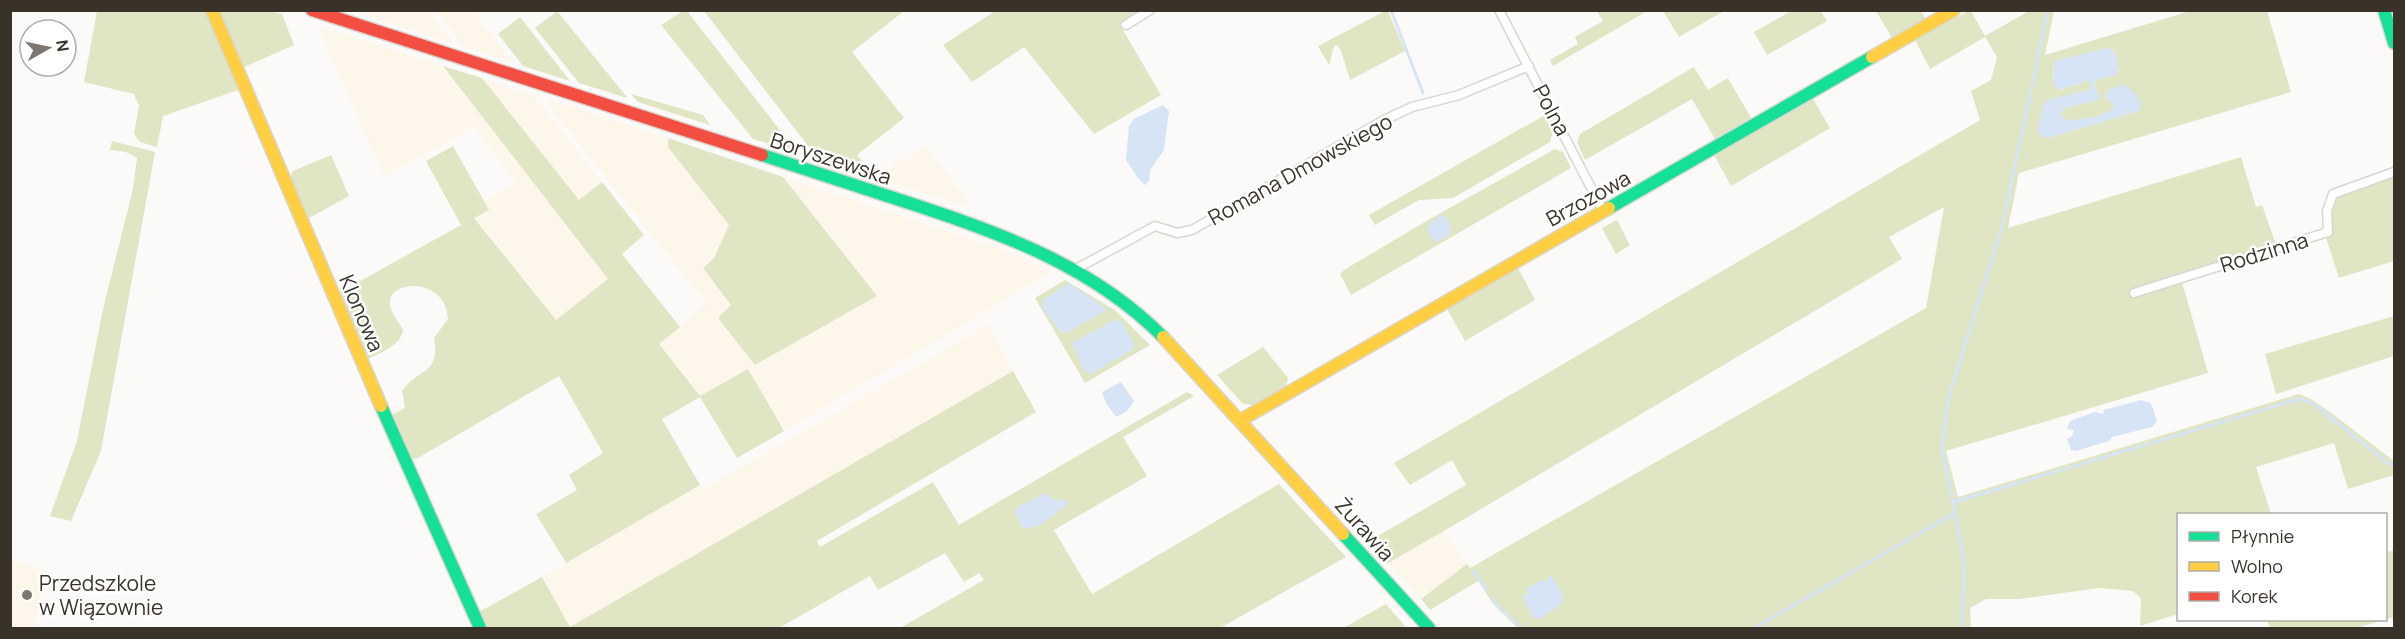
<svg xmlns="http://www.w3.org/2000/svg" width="2405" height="639" viewBox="0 0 2405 639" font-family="Manrope,sans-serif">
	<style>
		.built { fill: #fdf6eb }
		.green { fill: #e0e5c4; fill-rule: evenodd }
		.water { fill: #d6e4f6 }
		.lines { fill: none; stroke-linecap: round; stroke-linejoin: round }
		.stream { stroke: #d6e4f6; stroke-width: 3 }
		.street-casing { stroke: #d9d6d1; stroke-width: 11 }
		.fast-casing { stroke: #d9d6d1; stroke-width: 15 }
		.slow-casing { stroke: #d9d6d1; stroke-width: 15 }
		.jam-casing { stroke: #d9d6d1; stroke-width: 15 }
		.street { stroke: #fffefe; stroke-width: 8 }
		.fast { stroke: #16e098; stroke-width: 12 }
		.slow { stroke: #ffcf43; stroke-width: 12 }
		.jam { stroke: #f24e42; stroke-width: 12 }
		.poi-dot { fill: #7d7871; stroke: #fff; stroke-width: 2 }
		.labels { text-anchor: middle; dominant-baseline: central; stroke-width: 5; stroke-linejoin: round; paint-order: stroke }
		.street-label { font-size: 21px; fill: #383229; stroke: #fff }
		.poi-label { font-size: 21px; fill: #383229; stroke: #fff; text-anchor: start }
	</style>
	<rect width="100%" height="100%" fill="#fcfaf8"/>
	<g class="built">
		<polygon points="352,11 427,11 454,44 434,38"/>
		<polygon points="436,11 472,11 514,63 461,46 455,35"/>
		<polygon points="318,26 443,66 608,279 556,321 474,217 489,210 484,201 514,185 514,180 474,127 384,177"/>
		<polygon points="482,78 534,96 602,182 579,201"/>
		<polygon points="549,100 668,138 668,147 730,225 714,258 703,268 732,305 718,318 755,365 877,296 783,177 1010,252 1051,272 784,431 748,369 700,397 659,343 707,304 547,104"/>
		<polygon points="925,146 968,200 967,207 876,178 901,159 904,162"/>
		<polygon points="988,325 1013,371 570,627 542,577 700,485 704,489"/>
		<polygon points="1444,531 1467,564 1421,599 1388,563"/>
		<polygon points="11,559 51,572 35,617 35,628 11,628"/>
	</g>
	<g class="green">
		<polygon points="207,10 241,89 163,116 157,147 140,142 134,134 139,106 134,94 84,82 97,11"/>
		<polygon points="217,11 270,11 282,14 294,45 242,68"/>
		<polygon points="557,11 626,96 627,98 579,83 535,28"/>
		<polygon points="683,11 687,11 797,152 753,139 661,25"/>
		<polygon points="704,11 904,11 852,52 904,118 857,155 876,178 819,160"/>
		<polygon points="995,11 1144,11 1120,25 1161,95 1094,134 1024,47 972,82 943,45"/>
		<polygon points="1385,11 1388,11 1405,51 1350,80 1341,51 1337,45 1334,46 1329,65 1318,46"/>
		<polygon points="1597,11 1647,11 1553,66 1550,60 1578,44 1575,37 1603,21"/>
		<polygon points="1663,11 1724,11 1679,37"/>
		<polygon points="1791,11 1821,11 1827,21 1767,55 1754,32"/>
		<polygon points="1876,11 1921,11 1926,19 1892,38"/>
		<path d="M1968,11H1971L1985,36L2029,11H2054L2045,55L2190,11H2267L2291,92L2019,173L2008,228L2241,157L2256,207L2262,205L2276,245L2131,291L2133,297L2182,282L2208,373L1946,451L1958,497L2299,394L2311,399L2334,415L2394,461V475L2348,489L2334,443L2256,467L2271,514H2178V614L2140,626L2141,599L2133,591L2100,588L2020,599H1986L1970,608L1971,628H1518L1494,605L1478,581L1430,610L1421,599L1467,564L1470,568L1926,308L1944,207L1889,237L1902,259L1444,531L1388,563L1369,541L1466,485L1452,460L1410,485L1394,463L1980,120L1971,91L1991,80L1997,57L1985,37L1930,69L1915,40ZM2112,49L2115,54L2119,71L2096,80L2094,86L2099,95L2097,100L2064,108L2060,115L2067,121L2095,117L2111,111L2114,105L2105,97L2108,90L2140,108L2138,111L2047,138L2042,137L2051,99L2090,90V80L2059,90L2053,83L2054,61Z"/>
		<polygon points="520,17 570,81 523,66 498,34"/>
		<path d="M443,66L482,78L579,200L602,182L644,235L622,254L680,327L659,344L700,396L748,369L784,431L737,458L700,397L662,419L700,485L566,563L536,514L577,490L569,475L603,453L559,376L416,459L408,457L390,416L405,408L402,391C420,366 440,376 434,338L448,319C446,278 392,279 390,301C389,313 399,321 403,330C401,346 379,353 366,360L337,294L461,225L426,161L453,146L489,210L474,218L556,320L608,279Z"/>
		<polygon points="1694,67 1708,90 1728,78 1751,118 1715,139 1692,99 1585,160 1577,142 1580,134"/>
		<polygon points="631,94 703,115 710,125 638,102"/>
		<polygon points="1813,99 1830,128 1731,186 1714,155"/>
		<polygon points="1545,115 1553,132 1550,142 1453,198 1419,200 1375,225 1369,215"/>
		<polygon points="668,138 783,177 877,296 755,365 718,318 731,305 703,268 714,258 729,225 668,147"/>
		<polygon points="112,141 155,152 101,451 71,521 50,516 77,441 103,309 133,189 137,158 126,152 110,150"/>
		<polygon points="1555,149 1563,152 1571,168 1351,295 1340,274 1344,270 1428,220"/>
		<polygon points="331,155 349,196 309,218 290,178 293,171"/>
		<path d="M2394,178V261L2339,278L2326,238L2333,235C2333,228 2330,219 2331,211C2332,190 2377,183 2394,178Z"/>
		<polygon points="1617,220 1630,245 1616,254 1602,228"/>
		<polygon points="1518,268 1535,300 1465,341 1447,309"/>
		<polygon points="1065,280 1116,311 1150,345 1085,383 1035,298"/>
		<polygon points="2394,316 2394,356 2276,394 2265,354"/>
		<polygon points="1263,347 1288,378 1286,386 1253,405 1243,404 1217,375"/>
		<polygon points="1013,371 1036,412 817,541 820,547 933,482 959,525 1187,392 1194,396 1123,437 1147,476 1054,530 1092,594 1279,484 1346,557 1220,628 900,628 984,580 979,573 964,582 945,553 878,590 870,576 779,628 486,628 479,612 542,577 570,627"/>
		<polygon points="2394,550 2394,617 2386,619 2386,553"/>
		<polygon points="1386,604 1405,626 1401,628 1343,628"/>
		<polygon points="2267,620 2385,620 2356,628 2270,628"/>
	</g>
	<g class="water">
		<path d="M2107,48L2111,49C2117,55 2120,67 2117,74L2096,80L2094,86L2099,95L2098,100L2064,108L2060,115L2067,121L2095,117L2110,111L2114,105L2105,97C2107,87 2116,87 2125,85C2133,89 2141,100 2141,108L2138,111L2047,138L2042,137L2037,129L2044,103L2051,99L2090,90V80L2058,90L2053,83L2054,61Z"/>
		<polygon points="1163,105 1169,111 1164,150 1150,170 1149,181 1145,185 1138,178 1126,160 1129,126 1134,119"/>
		<polygon points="1442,214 1449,222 1451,231 1447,237 1435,242 1427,230 1431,222"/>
		<polygon points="1069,283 1105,308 1105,311 1068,332 1060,332 1042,307 1043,300"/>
		<polygon points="1115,320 1122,322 1134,345 1132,350 1091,374 1085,372 1072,343"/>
		<polygon points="1121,382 1134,401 1127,411 1116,417 1106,403 1102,392"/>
		<polygon points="2141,400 2151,403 2157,421 2152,427 2112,437 2109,441 2076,451 2071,450 2067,439 2072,436 2074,430 2067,429 2070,421 2095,412 2103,414 2104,410"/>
		<polygon points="1046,493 1052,499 1065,500 1069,503 1040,525 1025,529 1022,527 1015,513 1017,507"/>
		<polygon points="1551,576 1563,595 1562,603 1539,619 1533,618 1522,596 1529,593 1526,589 1542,580 1548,582 1548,577"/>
	</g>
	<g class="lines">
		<g class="stream">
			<polyline points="1391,10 1423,93"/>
			<polyline points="1954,502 2299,399 2311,402 2389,464 2394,465"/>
			<polyline points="1473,571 1486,589"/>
			<polyline points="1493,598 1498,606 1522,628"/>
			<polyline points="1754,628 1955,513"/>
			<polyline points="1962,628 1964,561 1942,447 1948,399 2002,227 2048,10"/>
		</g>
		<defs>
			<g id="street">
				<polyline points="1499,10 1603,211"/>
				<polyline points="1126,25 1150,10"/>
				<polyline points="1076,269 1155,226 1177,233 1192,230 1384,120 1412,107 1459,95 1529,66"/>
				<polyline points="2134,293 2328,232 2327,211 2333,194 2394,172"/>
			</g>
			<g id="fast">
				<polyline points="2384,10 2394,43"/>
				<path d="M762,155C810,171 858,186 906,202C999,232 1093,266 1163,337"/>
				<polyline points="1609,208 1872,57"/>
				<polyline points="381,406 480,628"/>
				<polyline points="1343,534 1429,628"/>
			</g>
			<g id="slow">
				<polyline points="212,10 381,406"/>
				<polyline points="1872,57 1954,10"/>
				<polyline points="1163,337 1343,534"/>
				<polyline points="1241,420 1609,208"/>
			</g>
			<polyline id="jam" points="312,10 762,155"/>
		</defs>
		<use href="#street" class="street-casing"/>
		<use href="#fast" class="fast-casing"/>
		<use href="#slow" class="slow-casing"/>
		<use href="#jam" class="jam-casing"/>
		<use href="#street" class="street"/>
		<use href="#fast" class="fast"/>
		<use href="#slow" class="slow"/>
		<use href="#jam" class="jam"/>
	</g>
	<circle class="poi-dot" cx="27" cy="595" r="6"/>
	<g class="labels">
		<g class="street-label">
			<text transform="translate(1552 110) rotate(62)">Polna</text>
			<text transform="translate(831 158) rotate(18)">Boryszewska</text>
			<text transform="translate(1300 169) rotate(-29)">Romana Dmowskiego</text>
			<text transform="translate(1588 198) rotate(-29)">Brzozowa</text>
			<text transform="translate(2264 252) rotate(-17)">Rodzinna</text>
			<text transform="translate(362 313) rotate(67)">Klonowa</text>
			<text transform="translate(1365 529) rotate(48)">Żurawia</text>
		</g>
		<g class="poi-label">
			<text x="39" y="583">Przedszkole<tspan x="39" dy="24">w Wiązownie</tspan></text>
		</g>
	</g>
	<rect width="2405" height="639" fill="none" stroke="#383229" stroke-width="24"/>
	<rect x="2177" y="513" width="210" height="108" fill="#ffffff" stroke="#afada9" stroke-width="1.5"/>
	<rect x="2189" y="532" width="30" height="9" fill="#16e098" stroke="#afada9" stroke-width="1.5"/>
	<text x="2231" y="543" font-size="18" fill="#383229">Płynnie</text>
	<rect x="2189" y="562" width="30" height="9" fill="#ffcf43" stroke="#afada9" stroke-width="1.5"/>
	<text x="2231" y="573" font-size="18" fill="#383229">Wolno</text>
	<rect x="2189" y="592" width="30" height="9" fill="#f24e42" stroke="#afada9" stroke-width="1.5"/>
	<text x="2231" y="603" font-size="18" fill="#383229">Korek</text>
	<g transform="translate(48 48) rotate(81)"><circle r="28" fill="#ffffff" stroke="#afada9" stroke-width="1.5"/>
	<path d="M0-4.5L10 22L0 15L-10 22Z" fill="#7d7871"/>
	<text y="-9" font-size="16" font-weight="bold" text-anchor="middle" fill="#383229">N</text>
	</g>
</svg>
